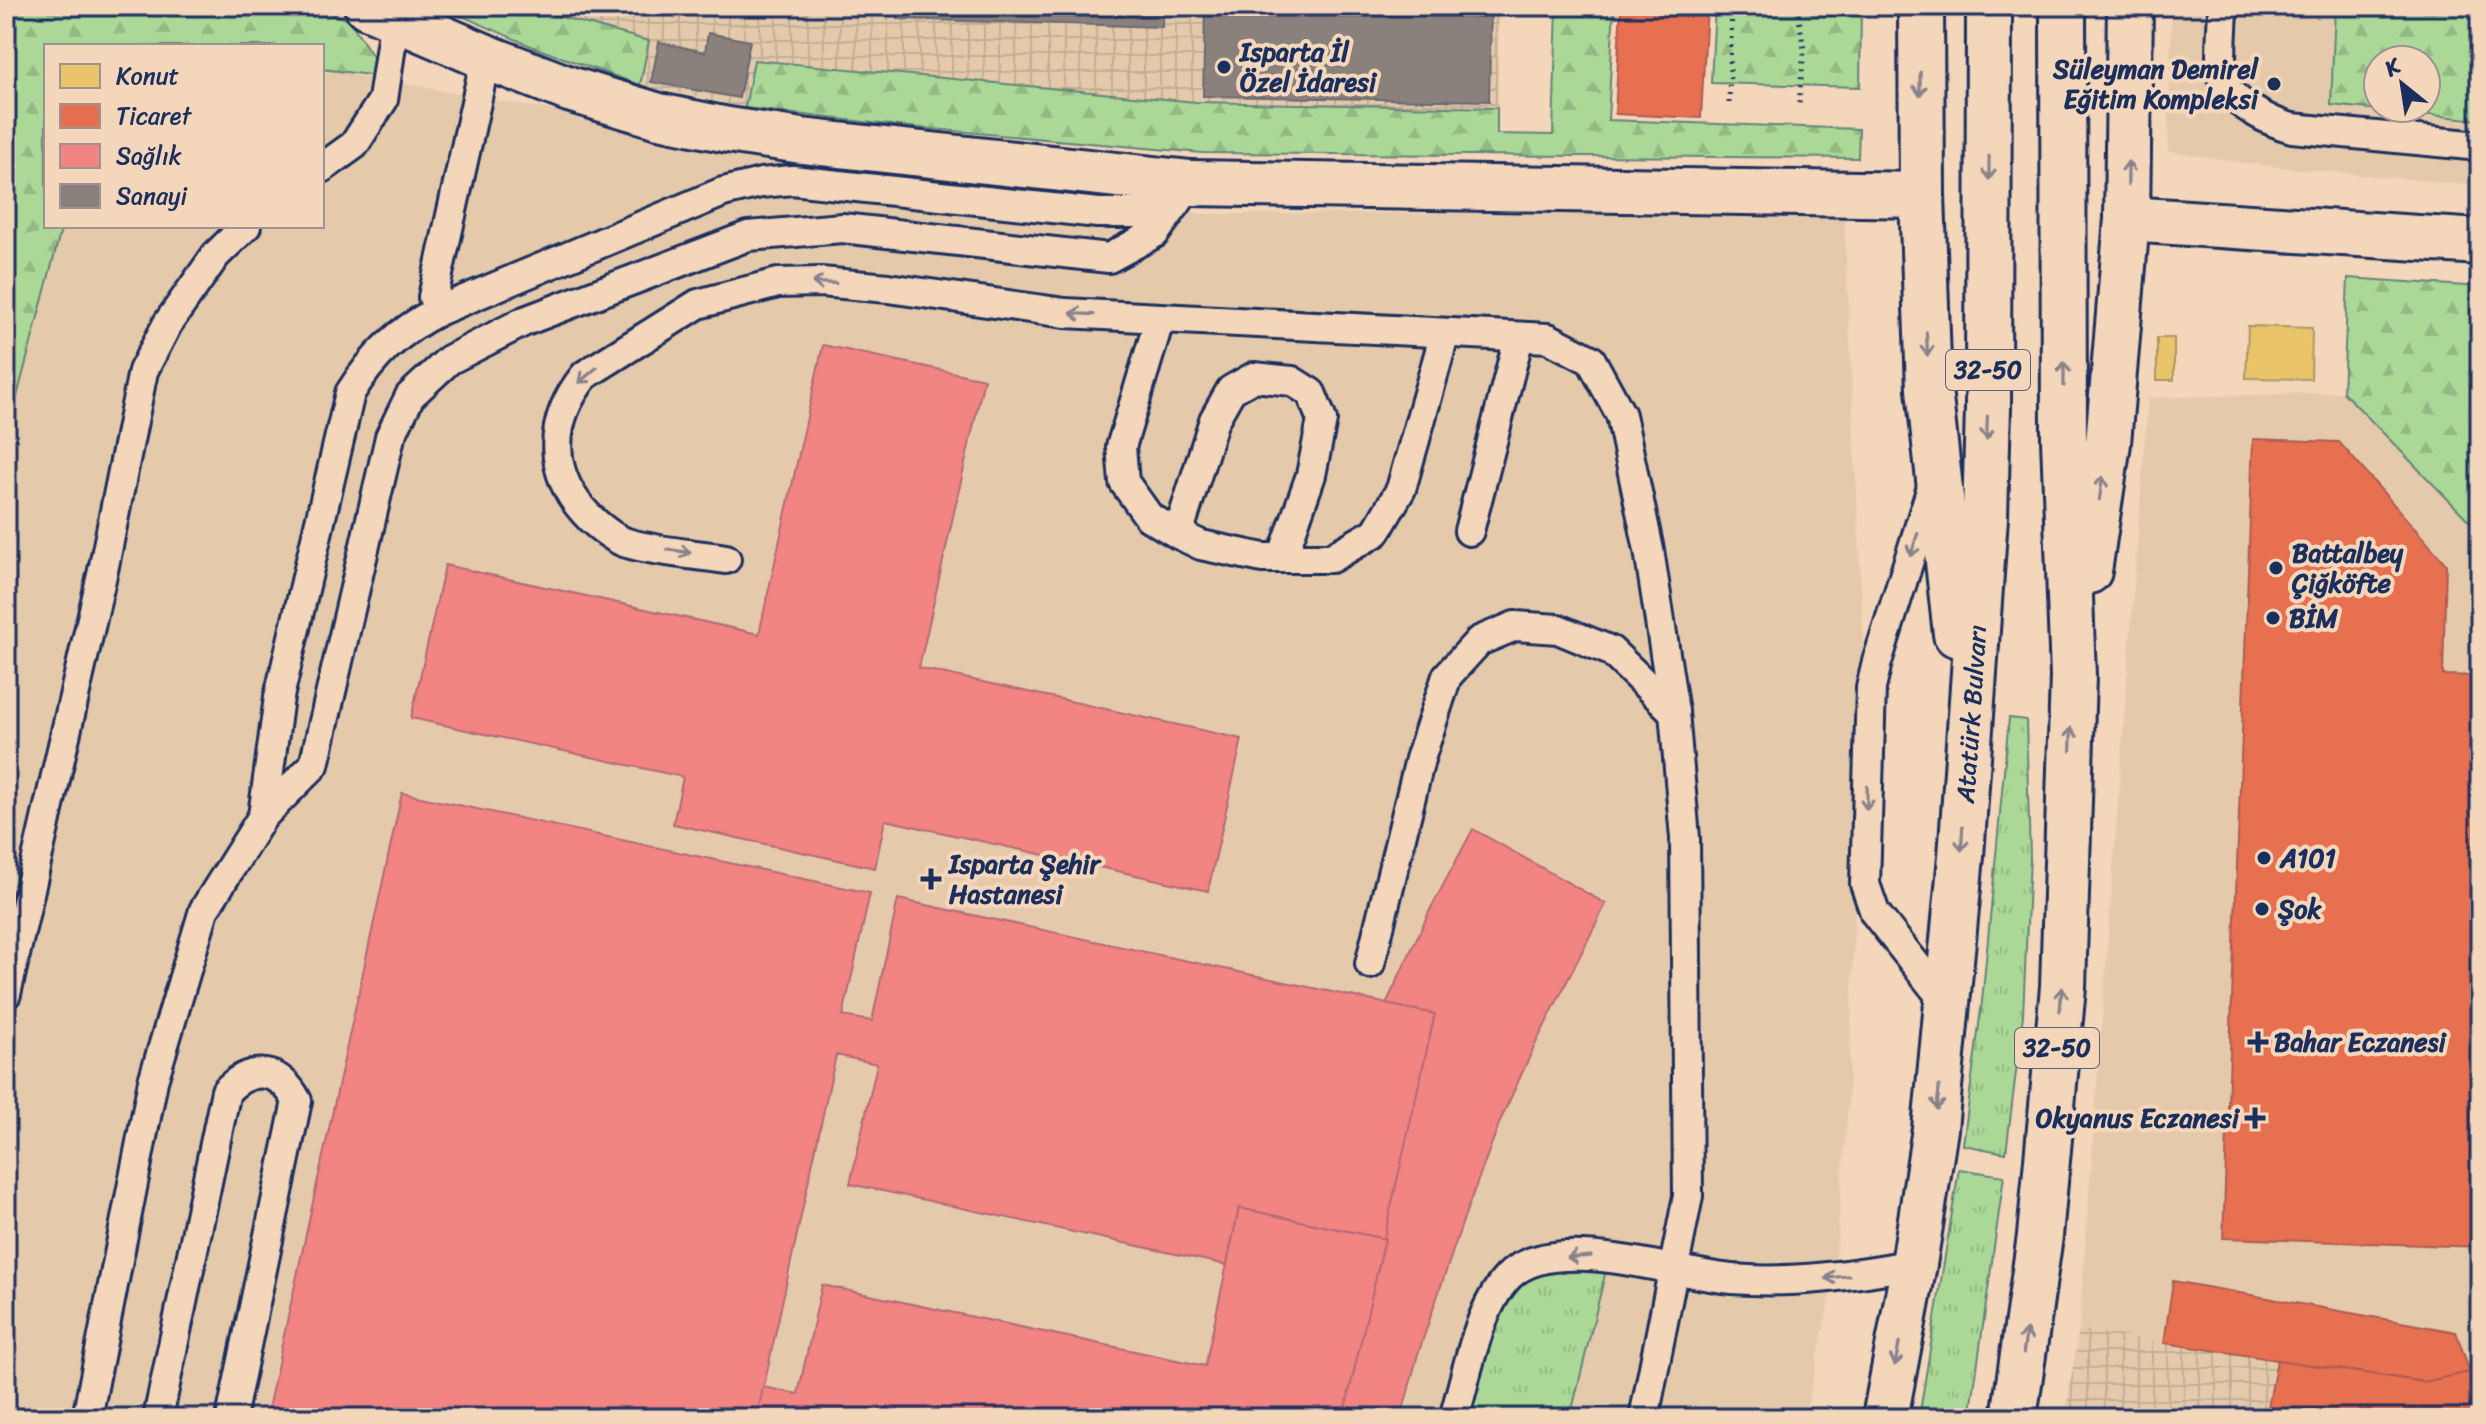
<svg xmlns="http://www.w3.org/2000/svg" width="2486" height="1424" viewBox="0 0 2486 1424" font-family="Sriracha,sans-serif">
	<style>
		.built { fill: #e4caab; fill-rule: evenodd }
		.industrial { fill: url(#industrial-grid) }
		.grass { fill: url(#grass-tufts); stroke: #63847a; stroke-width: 2 }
		.forest { fill: url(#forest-firs); stroke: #63847a; stroke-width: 2; fill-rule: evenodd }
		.homes { fill: #e9c46a; stroke: #ab9766; stroke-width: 2 }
		.shops { fill: #e76f51; stroke: #aa5c55; stroke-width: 2 }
		.health { fill: #f28482; stroke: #b26a77; stroke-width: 2 }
		.industry { fill: #8a817c; stroke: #696873; stroke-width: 2 }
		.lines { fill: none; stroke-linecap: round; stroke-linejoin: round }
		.lane-casing { stroke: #1b2f5e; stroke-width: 34 }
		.street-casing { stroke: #1b2f5e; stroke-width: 50 }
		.primary-casing { stroke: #1b2f5e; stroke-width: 50 }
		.path { stroke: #1b2f5e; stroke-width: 5; stroke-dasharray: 2 6; stroke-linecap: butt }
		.lane { stroke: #f4d6ba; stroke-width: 28 }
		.street { stroke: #f4d6ba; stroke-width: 44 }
		.primary { stroke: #f4d6ba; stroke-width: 44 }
		.oneway { stroke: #88828c }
		.poi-dot { fill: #1b2f5e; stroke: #f4d6ba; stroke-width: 3 }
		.labels { text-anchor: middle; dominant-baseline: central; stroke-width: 8; stroke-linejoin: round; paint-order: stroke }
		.shield { fill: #f4d6ba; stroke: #5c617a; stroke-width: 2 }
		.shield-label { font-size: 24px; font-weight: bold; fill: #1b2f5e }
		.poi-label { font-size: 26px; font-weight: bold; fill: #1b2f5e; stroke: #f4d6ba; text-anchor: start }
		.street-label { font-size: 26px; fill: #1b2f5e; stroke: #f4d6ba }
	</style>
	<defs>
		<pattern id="industrial-grid" width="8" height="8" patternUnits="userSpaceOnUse" patternTransform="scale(2)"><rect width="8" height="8" fill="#e4caab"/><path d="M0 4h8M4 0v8" fill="none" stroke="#c3ae96"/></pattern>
		<pattern id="grass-tufts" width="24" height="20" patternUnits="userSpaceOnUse" patternTransform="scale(2)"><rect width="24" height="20" fill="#abd896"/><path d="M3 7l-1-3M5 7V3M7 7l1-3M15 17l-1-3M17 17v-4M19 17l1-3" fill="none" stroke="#93ba84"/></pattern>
		<pattern id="forest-firs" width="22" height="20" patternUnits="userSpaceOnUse" patternTransform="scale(2)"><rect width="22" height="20" fill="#abd896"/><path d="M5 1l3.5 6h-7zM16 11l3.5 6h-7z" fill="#93ba84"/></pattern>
	</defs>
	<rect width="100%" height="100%" fill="#f4d6ba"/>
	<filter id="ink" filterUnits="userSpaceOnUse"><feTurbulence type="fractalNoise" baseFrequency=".0125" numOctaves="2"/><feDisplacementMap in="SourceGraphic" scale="16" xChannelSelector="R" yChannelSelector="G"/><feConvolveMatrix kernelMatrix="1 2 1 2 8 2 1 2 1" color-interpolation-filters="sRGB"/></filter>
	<g filter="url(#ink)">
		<g class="built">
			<path d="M2172,6H2480V186L2249,164L2168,151ZM2378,60H2426V108H2378Z"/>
			<polygon points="322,69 527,106 1201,214 1844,212 1864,654 1848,1105 1834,1278 1805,1418 6,1418 6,438 62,226 322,226"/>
			<polygon points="2343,392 2480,532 2480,1403 2469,1373 2424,1382 2079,1329 2148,398"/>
		</g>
		<g class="industrial">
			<polygon points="439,6 1499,6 1496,155 1202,153 899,126 745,108 640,85 538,49"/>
			<polygon points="2079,1329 2423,1382 2470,1372 2480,1403 2480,1418 2065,1418"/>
		</g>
		<g class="grass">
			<polygon points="2009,718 2026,720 2030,857 2023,1015 2006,1153 1963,1145 1982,1002"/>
			<polygon points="1959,1169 2004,1176 1970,1418 1919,1418"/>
			<polygon points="1609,1258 1570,1418 1454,1418 1509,1276"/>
		</g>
		<g class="forest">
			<polygon points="6,6 314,6 350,21 386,77 322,69 322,46 46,46 46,226 62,226 6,438"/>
			<polygon points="439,6 521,6 649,41 640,85 538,49"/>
			<polygon points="1557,6 1614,6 1608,120 1859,129 1858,158 1202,153 899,126 745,108 754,60 1196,102 1497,108 1497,134 1553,135"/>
			<polygon points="1715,6 1861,6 1860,87 1711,83"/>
			<path d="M2335,6H2480V120L2331,105ZM2426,60V108H2378V60Z"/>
			<polygon points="2348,278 2480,287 2480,532 2343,392"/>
		</g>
		<g class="homes">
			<polygon points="2248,326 2312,328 2311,379 2246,378"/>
			<rect x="2157" y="338" width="17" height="42"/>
		</g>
		<g class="shops">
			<polygon points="1621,6 1707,6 1701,118 1615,114"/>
			<polygon points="2253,439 2339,442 2446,564 2443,675 2480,676 2480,1247 2223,1238"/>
			<polygon points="2173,1281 2456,1332 2470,1372 2424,1382 2164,1343"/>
			<polygon points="2277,1360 2424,1382 2470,1372 2480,1403 2480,1418 2266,1418"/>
		</g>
		<g class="health">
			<polygon points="823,345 984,379 919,668 1242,739 1208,891 885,820 875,868 673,824 683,777 411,718 445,565 759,634"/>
			<polygon points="402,793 870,893 843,1016 872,1021 898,899 1435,1014 1385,1239 1239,1208 1227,1265 850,1184 877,1064 836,1055 757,1418 266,1418"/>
			<polygon points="1473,829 1606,904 1534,1047 1501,1119 1465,1215 1418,1354 1401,1418 1343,1418 1435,1014 1386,1004 1430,910"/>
			<polygon points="1239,1208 1385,1239 1343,1418 757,1418 763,1387 798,1394 822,1285 1205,1366"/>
		</g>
		<g class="industry">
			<polygon points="898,6 1163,6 1162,27 897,19"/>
			<polygon points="1205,6 1491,6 1489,101 1203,96"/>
			<polygon points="708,33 750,41 739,98 651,82 659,42 705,52"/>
		</g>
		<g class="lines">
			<defs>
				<g id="lane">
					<path d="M2223,6C2223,24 2218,68 2224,83C2232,103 2272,123 2292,128L2480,146"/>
					<polyline points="322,168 354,145 383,100 395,18"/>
					<polyline points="433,297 486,57"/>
					<polyline points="1160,318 1121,447 1124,482 1149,517 1178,534 1201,545 1263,558 1331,558 1376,532 1401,489 1445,333"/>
					<polyline points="1932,487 1877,662 1871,688 1865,884 1875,913 1947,1004"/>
					<polyline points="1469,531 1519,337"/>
					<polyline points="1178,534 1214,420 1231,390 1254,377 1292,381 1311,393 1322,420 1311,475 1282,558"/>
					<path d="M726,559C694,554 658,552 627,543C614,539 601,528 591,519C547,476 547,422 585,375L698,304L778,283L821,282L888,288L1065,313L1548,338L1591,360L1621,415L1649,550L1674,712L1685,838L1688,1196L1644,1418"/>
					<path d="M263,816L279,697L350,393C373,356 399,331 438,311L723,192L761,183L792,180L1098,213H1140L1176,204"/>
					<polyline points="1370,964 1420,759 1447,676 1479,641 1515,626 1558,629 1611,651 1674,712"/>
					<polyline points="6,994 104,566 143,371 168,323 216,255 246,226"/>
					<polyline points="87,1418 153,1081 204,910 263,816 314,765 390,437 410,396 449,360 525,321 748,236 842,228 1109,258 1155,233 1191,183"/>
					<path d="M158,1418L226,1091C252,1065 280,1068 297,1101L231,1418"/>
					<path d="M1454,1418C1467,1375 1477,1310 1508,1277C1552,1230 1677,1275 1732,1279C1794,1284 1854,1275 1914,1264"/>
				</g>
				<g id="street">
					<polyline points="367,6 486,57 569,89 659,116 728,130 802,141 1191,183 1922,195"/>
					<polyline points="2127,219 2480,242"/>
				</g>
				<g id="primary">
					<polyline points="1921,6 1922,195 1929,389 1956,634"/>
					<polyline points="2089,571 2108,443 2127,219 2130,6"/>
					<path id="s1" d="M1885,1418L1914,1264L1935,1129L1961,856L1985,517L1988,408L1989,6"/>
					<polyline points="2014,1418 2040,1236 2063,987 2073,676 2064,439 2063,6"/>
				</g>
			</defs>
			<use href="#lane" class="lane-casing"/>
			<use href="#street" class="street-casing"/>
			<use href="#primary" class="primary-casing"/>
			<g class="path">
				<polyline points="1797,6 1804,50 1799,104"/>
				<polyline points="1729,103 1732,6"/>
			</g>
			<use href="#lane" class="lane"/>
			<use href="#street" class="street"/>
			<use href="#primary" class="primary"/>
		</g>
		<defs><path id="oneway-shaft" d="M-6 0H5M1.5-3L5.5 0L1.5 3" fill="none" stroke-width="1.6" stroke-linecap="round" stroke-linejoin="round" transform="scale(2)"/></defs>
		<g class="oneway">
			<use href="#oneway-shaft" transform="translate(1920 84) rotate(91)"/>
			<use href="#oneway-shaft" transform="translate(1989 168) rotate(90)"/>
			<use href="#oneway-shaft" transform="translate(2128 173) rotate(-89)"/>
			<use href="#oneway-shaft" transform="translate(824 283) rotate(-178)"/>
			<use href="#oneway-shaft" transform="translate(1082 314) rotate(-177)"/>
			<use href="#oneway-shaft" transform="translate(1927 344) rotate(87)"/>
			<use href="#oneway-shaft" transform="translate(2064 374) rotate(-90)"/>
			<use href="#oneway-shaft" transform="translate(588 375) rotate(140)"/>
			<use href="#oneway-shaft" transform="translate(1987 428) rotate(92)"/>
			<use href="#oneway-shaft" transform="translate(2101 488) rotate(-82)"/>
			<use href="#oneway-shaft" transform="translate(1914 545) rotate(108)"/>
			<use href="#oneway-shaft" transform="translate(679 551) rotate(9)"/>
			<use href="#oneway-shaft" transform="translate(2071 739) rotate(-88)"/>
			<use href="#oneway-shaft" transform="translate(1867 798) rotate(91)"/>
			<use href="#oneway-shaft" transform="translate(1962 839) rotate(93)"/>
			<use href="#oneway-shaft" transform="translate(2061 999) rotate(-85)"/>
			<use href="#oneway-shaft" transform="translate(1938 1098) rotate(96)"/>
			<use href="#oneway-shaft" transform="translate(1579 1257) rotate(176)"/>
			<use href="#oneway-shaft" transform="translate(1837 1277) rotate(174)"/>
			<use href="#oneway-shaft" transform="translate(2025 1341) rotate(-82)"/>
			<use href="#oneway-shaft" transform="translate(1897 1354) rotate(101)"/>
		</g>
	</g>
	<g class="poi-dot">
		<circle cx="1224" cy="67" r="8"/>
		<circle cx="2274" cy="84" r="8"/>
		<circle cx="2276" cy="568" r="8"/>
		<circle cx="2273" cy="618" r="8"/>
		<circle cx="2264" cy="858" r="8"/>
		<path d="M927 867h8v8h8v8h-8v8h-8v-8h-8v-8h8z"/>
		<circle cx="2262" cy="909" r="8"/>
		<path d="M2254 1030h8v8h8v8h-8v8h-8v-8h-8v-8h8z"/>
		<path d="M2251 1106h8v8h8v8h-8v8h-8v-8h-8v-8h8z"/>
	</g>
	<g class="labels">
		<g class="shield">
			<rect x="1946" y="350" width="84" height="40" rx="6"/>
			<rect x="2015" y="1028" width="84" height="40" rx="6"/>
		</g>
		<g class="shield-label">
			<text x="1988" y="370">32-50</text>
			<text x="2057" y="1048">32-50</text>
		</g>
		<g class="poi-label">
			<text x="1240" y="52">Isparta İl<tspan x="1240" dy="30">Özel İdaresi</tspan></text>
			<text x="2258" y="69" text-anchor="end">Süleyman Demirel<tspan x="2258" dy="30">Eğitim Kompleksi</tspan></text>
			<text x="2292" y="553">Battalbey<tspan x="2292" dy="30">Çiğköfte</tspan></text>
			<text x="2289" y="618">BİM</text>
			<text x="2280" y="858">A101</text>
			<text x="949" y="864">Isparta Şehir<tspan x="949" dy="30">Hastanesi</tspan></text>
			<text x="2278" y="909">Şok</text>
			<text x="2274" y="1042">Bahar Eczanesi</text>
			<text x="2239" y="1118" text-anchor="end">Okyanus Eczanesi</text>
		</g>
		<g class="street-label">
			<text stroke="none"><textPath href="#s1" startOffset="710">Atatürk Bulvarı</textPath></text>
		</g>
	</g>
	<rect width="2486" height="1424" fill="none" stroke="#f4d6ba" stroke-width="32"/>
	<rect x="16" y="16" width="2454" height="1392" fill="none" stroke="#1b2f5e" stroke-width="3" filter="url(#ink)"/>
	<rect x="44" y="44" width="280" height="184" fill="#f4d6ba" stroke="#9d9395" stroke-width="2"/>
	<rect x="60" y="64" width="40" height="24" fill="#e9c46a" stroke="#9d9395" stroke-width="2"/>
	<text x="116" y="84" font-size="24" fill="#1b2f5e">Konut</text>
	<rect x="60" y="104" width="40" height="24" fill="#e76f51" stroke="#9d9395" stroke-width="2"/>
	<text x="116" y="124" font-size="24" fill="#1b2f5e">Ticaret</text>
	<rect x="60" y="144" width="40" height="24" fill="#f28482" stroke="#9d9395" stroke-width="2"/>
	<text x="116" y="164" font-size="24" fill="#1b2f5e">Sağlık</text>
	<rect x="60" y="184" width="40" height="24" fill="#8a817c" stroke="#9d9395" stroke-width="2"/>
	<text x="116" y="204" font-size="24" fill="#1b2f5e">Sanayi</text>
	<g transform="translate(2402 84) rotate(330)"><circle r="38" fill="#f4d6ba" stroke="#9d9395" stroke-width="2"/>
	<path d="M0-6L14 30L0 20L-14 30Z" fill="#1b2f5e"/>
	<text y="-12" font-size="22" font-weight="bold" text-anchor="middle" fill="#1b2f5e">K</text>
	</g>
</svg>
